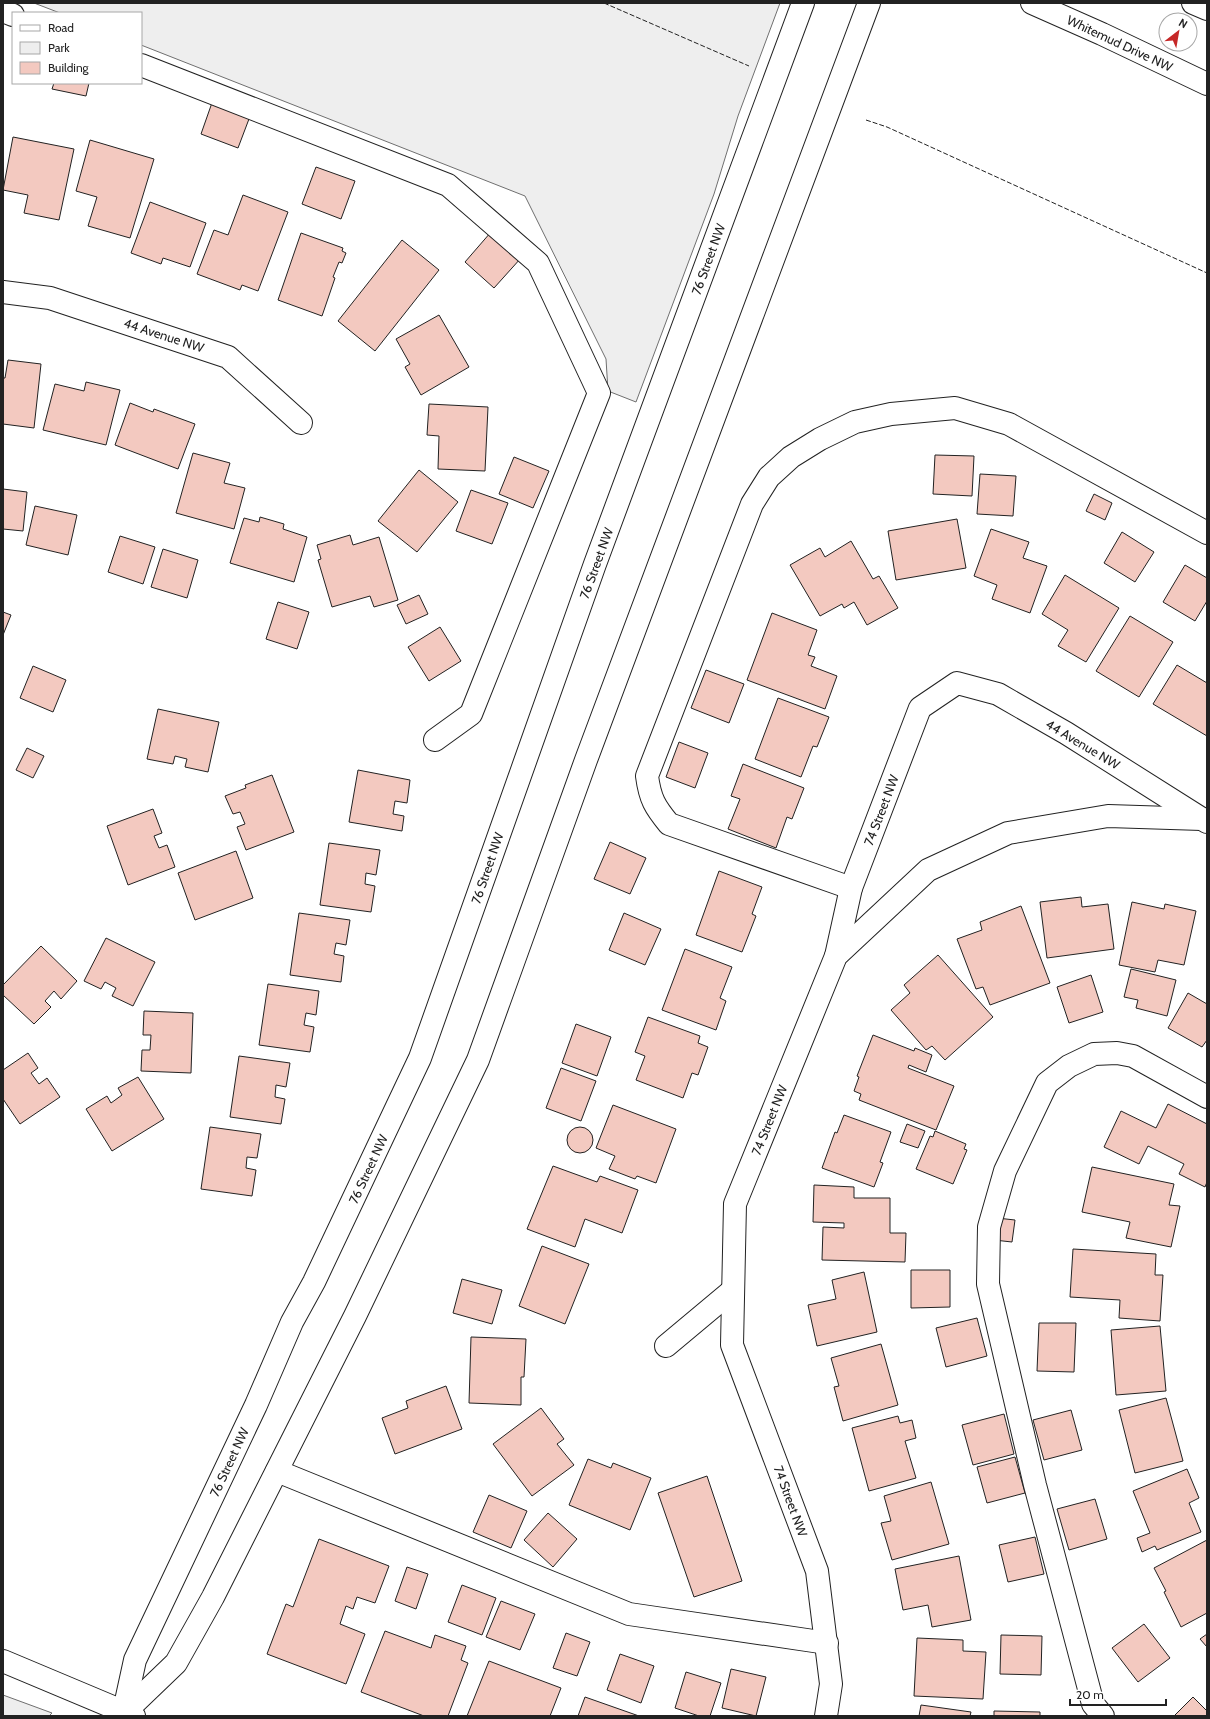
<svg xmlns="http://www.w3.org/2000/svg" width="1210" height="1719" viewBox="0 0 1210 1719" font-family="Cabin,sans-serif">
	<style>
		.green { fill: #eee; stroke: #6f6f6f }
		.building { fill: #f3c9c0; stroke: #222 }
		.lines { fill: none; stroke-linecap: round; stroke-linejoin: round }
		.minor-casing { stroke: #222; stroke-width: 24 }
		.highway-casing { stroke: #222; stroke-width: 24 }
		.minor { stroke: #fff; stroke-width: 22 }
		.highway { stroke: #fff; stroke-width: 22 }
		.fence { stroke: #222; stroke-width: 1; stroke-dasharray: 5 2; stroke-linecap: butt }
		.labels { text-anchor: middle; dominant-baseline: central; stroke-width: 3; stroke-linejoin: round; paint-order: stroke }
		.street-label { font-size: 13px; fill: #222; stroke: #fff }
	</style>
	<rect width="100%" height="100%" fill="#fff"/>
	<g class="green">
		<polygon points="34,3 780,3 738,116 714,194 636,402 608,391 606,359 525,196 141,45 141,13 60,13"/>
		<polygon points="3,1695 52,1713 49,1716 3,1716"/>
	</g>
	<g class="building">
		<polygon points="54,83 89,83 86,96 52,89"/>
		<polygon points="214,97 252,111 238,148 201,134"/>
		<polygon points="13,137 74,149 59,220 24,213 28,195 3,190"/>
		<polygon points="90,140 154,159 130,238 88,226 97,197 76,191"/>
		<polygon points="316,167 355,181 341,219 302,204"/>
		<polygon points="243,195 288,212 258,291 242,285 240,290 197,274 214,230 228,235"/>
		<polygon points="150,202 206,223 190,267 163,258 161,264 131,253"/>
		<polygon points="491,232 521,258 494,288 465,262"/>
		<polygon points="301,233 343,248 342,251 346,253 342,263 339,262 333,277 335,278 322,316 278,300"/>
		<polygon points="402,240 439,270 375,351 338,321"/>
		<polygon points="439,315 469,367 421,395 405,367 410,364 396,339"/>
		<polygon points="8,360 41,364 34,428 3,424 3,378 5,378"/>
		<polygon points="86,382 120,390 106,445 43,430 55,384 84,391"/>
		<polygon points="130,403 153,412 154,409 195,424 178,469 115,445"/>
		<polygon points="429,404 488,407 485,471 438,469 439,436 427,435"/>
		<polygon points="193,453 230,463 224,483 245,488 234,529 176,513"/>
		<polygon points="935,455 974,456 972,496 933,494"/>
		<polygon points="514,457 549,471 533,508 499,494"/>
		<polygon points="419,470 458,502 417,552 378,521"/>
		<polygon points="980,474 1016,476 1013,516 977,514"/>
		<polygon points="3,489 27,492 23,531 3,529"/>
		<polygon points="471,490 508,503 492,544 456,531"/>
		<polygon points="1094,494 1112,503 1105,520 1086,511"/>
		<polygon points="35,506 77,515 68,555 26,545"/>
		<polygon points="260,517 284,524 283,529 307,537 294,582 230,563 244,518 259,522"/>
		<polygon points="957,519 966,568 896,580 888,531"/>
		<polygon points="991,529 1029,542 1023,558 1047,566 1030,613 992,599 997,585 974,576"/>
		<polygon points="1122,532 1154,552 1135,582 1104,563"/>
		<polygon points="350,535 353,545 379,537 398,600 374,607 370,596 332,607 318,560 321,559 317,545"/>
		<polygon points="120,536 155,547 143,584 108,572"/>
		<polygon points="851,541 873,579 879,576 898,608 867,625 854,602 844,608 842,604 820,616 790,565 820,548 825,557"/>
		<polygon points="163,549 198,560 187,598 151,587"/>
		<polygon points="1185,565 1207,578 1207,601 1195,621 1163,602"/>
		<polygon points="1065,575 1119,608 1086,662 1058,646 1068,630 1042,614"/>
		<polygon points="419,595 428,614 406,624 397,605"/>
		<polygon points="278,602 309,612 297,649 266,639"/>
		<polygon points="3,612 11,615 3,635"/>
		<polygon points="772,613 817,630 808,655 815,657 811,666 837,676 825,709 747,680"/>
		<polygon points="1130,616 1173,642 1139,697 1096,671"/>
		<polygon points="440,627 461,661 429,681 408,647"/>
		<polygon points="1177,665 1207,683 1207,736 1153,704"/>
		<polygon points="33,666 66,680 53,712 20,698"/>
		<polygon points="706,670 744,684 729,723 691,708"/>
		<polygon points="778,698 829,717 817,747 813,746 801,777 755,759"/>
		<polygon points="158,709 219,722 208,772 185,767 187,759 175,756 173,764 147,759"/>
		<polygon points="679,742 708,753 695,788 666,777"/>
		<polygon points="27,748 44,756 33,778 16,770"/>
		<polygon points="743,764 804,788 792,819 787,817 776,848 728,829 740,799 731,796"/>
		<polygon points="358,770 410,780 407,803 395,801 393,814 404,816 402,831 349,822"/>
		<polygon points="272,775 294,832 246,850 237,827 245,824 240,812 233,814 225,796 246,788 245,785"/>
		<polygon points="153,809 162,833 154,836 159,848 167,845 175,867 128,885 107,826"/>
		<polygon points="610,842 646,858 630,894 594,879"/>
		<polygon points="329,843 380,850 376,875 366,873 365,884 375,886 371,912 320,905"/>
		<polygon points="236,851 253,898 195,920 178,873"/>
		<polygon points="719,871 762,887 752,914 756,916 742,952 696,935"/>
		<polygon points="1081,897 1082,907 1108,904 1114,949 1047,958 1040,902"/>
		<polygon points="1132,902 1164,909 1165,904 1196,911 1184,965 1158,960 1155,972 1119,965"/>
		<polygon points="1021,906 1050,983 990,1005 983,987 976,989 957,939 982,930 980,922"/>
		<polygon points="299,913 350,920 346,945 336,943 334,954 344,956 341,982 290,975"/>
		<polygon points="624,913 661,929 645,965 609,950"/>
		<polygon points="106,938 155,962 133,1006 112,996 116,988 105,982 101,989 84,981"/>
		<polygon points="41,946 77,981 61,999 54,991 45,1001 51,1007 34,1024 3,995 3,985"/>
		<polygon points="685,949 732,967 720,998 726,1001 716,1030 662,1010"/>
		<polygon points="938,955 993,1017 945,1060 932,1046 926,1050 891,1010 910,993 904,985"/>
		<polygon points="1131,969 1176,980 1167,1016 1136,1008 1138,1000 1124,997"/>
		<polygon points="1091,975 1103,1012 1069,1023 1057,987"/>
		<polygon points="268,984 319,991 316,1015 306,1013 304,1025 314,1027 310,1052 259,1045"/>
		<polygon points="1188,993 1207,1004 1207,1040 1202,1047 1168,1028"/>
		<polygon points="144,1011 193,1013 191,1073 141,1071 142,1050 150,1050 151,1035 143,1035"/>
		<polygon points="648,1017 700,1036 698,1043 708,1047 698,1075 692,1073 683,1098 636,1080 645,1056 635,1052"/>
		<polygon points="576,1024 611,1037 597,1076 562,1063"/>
		<polygon points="873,1035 914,1051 915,1048 932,1055 926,1072 909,1065 908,1068 954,1086 936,1130 859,1100 861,1094 854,1091 859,1077 857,1076"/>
		<polygon points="28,1053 38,1068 31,1073 39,1084 47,1078 60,1097 20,1124 3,1099 3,1070"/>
		<polygon points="239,1056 290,1063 286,1087 276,1085 275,1097 285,1099 281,1124 230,1117"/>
		<polygon points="561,1068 596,1081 581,1121 546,1108"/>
		<polygon points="138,1077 164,1119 112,1151 86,1109 107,1096 111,1103 122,1095 118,1088"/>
		<polygon points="1168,1104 1207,1124 1207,1182 1205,1187 1179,1174 1184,1164 1148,1146 1139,1164 1104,1147 1121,1111 1156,1128"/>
		<polygon points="613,1105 676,1129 656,1183 637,1176 635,1179 609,1169 615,1156 596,1148"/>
		<polygon points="844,1115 891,1132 880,1162 883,1163 874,1187 822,1168 835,1132 837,1133"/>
		<polygon points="907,1124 925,1131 918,1148 900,1142"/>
		<circle cx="580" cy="1140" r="13"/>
		<polygon points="210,1127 261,1134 257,1158 247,1157 246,1168 256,1170 252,1196 201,1189"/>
		<polygon points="935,1131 966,1144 964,1149 967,1150 953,1184 916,1169 930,1136 933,1137"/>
		<polygon points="553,1166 597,1182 600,1176 638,1190 622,1233 585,1219 575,1247 527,1229"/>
		<polygon points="1092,1167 1174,1184 1169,1205 1180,1206 1171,1247 1126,1238 1130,1222 1082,1212"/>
		<polygon points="814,1185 854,1187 854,1198 890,1198 890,1233 906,1233 905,1262 822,1260 823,1227 844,1228 844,1223 813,1222"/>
		<polygon points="997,1218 1015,1220 1012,1242 994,1240"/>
		<polygon points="542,1246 589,1264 565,1324 519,1306"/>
		<polygon points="1073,1249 1156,1254 1155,1275 1163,1275 1160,1321 1119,1318 1120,1300 1070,1297"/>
		<polygon points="911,1270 950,1270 950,1307 911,1308"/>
		<polygon points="864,1272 877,1332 817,1346 808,1305 836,1299 832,1280"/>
		<polygon points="462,1279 502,1290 492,1324 453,1313"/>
		<polygon points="977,1318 987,1356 946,1367 936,1328"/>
		<polygon points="1039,1323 1076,1323 1074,1372 1037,1371"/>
		<polygon points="1160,1326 1166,1391 1116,1395 1111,1330"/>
		<polygon points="471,1337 526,1339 524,1377 521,1377 521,1405 469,1403"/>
		<polygon points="881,1344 898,1405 843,1421 834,1387 839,1386 831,1358"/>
		<polygon points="446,1386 462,1429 395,1454 382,1418 408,1408 406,1401"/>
		<polygon points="1166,1398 1183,1461 1135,1473 1119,1410"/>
		<polygon points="541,1408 564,1439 557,1444 574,1465 532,1496 493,1444"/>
		<polygon points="1071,1410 1082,1450 1044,1460 1033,1420"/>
		<polygon points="1004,1414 1014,1454 973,1465 962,1425"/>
		<polygon points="898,1416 900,1423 912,1420 916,1438 905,1441 916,1478 869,1491 852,1428"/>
		<polygon points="1015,1457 1025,1493 987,1503 977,1467"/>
		<polygon points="588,1459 611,1468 613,1463 651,1478 630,1530 569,1505"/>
		<polygon points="1187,1469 1199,1498 1189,1503 1201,1532 1157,1550 1155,1546 1142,1552 1137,1538 1150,1533 1133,1491"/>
		<polygon points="707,1476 742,1581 694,1597 658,1493"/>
		<polygon points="931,1482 949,1544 892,1560 881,1523 891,1521 884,1496"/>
		<polygon points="489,1495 527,1511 511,1548 473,1532"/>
		<polygon points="1095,1499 1107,1539 1069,1550 1057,1509"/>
		<polygon points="548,1513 577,1539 553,1567 524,1540"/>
		<polygon points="1035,1537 1044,1574 1008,1582 999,1545"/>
		<polygon points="319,1539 389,1566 375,1603 357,1597 353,1609 346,1606 340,1624 365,1634 346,1684 267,1654 286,1604 293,1607"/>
		<polygon points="1207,1540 1207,1613 1181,1627 1164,1592 1166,1591 1154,1568"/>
		<polygon points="959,1556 971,1620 932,1627 928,1605 903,1610 895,1569"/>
		<polygon points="407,1567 428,1574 416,1609 395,1601"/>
		<polygon points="462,1585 496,1598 482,1635 448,1622"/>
		<polygon points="501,1601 535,1614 520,1650 486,1637"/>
		<polygon points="1144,1624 1170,1658 1138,1682 1112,1648"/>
		<polygon points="385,1631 431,1648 435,1635 466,1646 461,1660 468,1663 448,1716 424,1716 361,1692"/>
		<polygon points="566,1633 590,1642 577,1676 553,1668"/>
		<polygon points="1207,1634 1207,1647 1200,1639"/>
		<polygon points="1001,1635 1042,1636 1041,1675 1000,1674"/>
		<polygon points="917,1638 963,1640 963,1651 986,1652 983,1699 914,1696"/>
		<polygon points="620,1654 654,1666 641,1703 607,1690"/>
		<polygon points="489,1661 561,1688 550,1716 467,1716"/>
		<polygon points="731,1669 766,1677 756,1716 722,1708"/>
		<polygon points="686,1672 721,1683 710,1716 699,1716 675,1708"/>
		<polygon points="585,1697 639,1716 578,1716"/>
		<polygon points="1193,1697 1207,1711 1207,1716 1174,1716"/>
		<polygon points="921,1705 971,1712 970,1716 919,1716"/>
		<polygon points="994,1711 1040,1712 1040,1716 994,1716"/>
	</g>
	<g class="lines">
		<defs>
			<g id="minor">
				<polyline points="3,11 13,15"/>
				<polyline points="141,65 448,185 538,263 599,393 471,714 435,740"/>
				<polyline points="3,292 50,298 228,357 301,423"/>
				<path d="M851,888L669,824C655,807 650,799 647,776L752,504L769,477L791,457L820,439L855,422L891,414L955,408L1009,424L1207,533"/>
				<polyline points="836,956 851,888 920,708 957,683 998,694 1066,733 1202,819"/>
				<polyline points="666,1346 733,1290"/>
				<polyline points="277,1471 629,1614 827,1643"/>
				<polyline points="3,1661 134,1716"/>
				<polyline points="124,1713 176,1663 213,1597 355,1316 478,1060 586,760 869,3"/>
				<polyline points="123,1715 135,1660 256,1405 292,1322 314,1282 420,1058 595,564 803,3"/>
				<polyline points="826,1716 831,1684 817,1571 732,1345 735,1204 836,956 928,870 1008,833 1108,816 1202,819 1207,822"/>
				<polyline points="1103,1716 1093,1704 1035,1485 988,1284 989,1227 1005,1171 1047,1083 1069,1066 1094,1054 1117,1053 1133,1056 1207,1097"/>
			</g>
			<g id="highway">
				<polyline points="1032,3 1102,34 1207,84"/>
				<polyline points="1193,3 1207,9"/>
			</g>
		</defs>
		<use href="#minor" class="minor-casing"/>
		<use href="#highway" class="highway-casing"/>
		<use href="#minor" class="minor"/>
		<use href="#highway" class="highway"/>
		<g class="fence">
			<polyline points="604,3 749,66"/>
			<polyline points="866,120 887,127 1207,273"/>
		</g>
	</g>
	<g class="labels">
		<g class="street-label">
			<text transform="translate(1120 43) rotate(25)">Whitemud Drive NW</text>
			<text transform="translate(708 259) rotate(-70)">76 Street NW</text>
			<text transform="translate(164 335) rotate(18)">44 Avenue NW</text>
			<text transform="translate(596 563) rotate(-70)">76 Street NW</text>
			<text transform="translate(1083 744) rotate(31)">44 Avenue NW</text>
			<text transform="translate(881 810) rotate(-69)">74 Street NW</text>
			<text transform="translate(487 868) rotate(-71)">76 Street NW</text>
			<text transform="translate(769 1120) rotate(-68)">74 Street NW</text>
			<text transform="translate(368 1169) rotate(-65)">76 Street NW</text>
			<text transform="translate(229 1462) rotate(-65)">76 Street NW</text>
			<text transform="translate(791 1501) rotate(70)">74 Street NW</text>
		</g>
	</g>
	<rect width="1210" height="1719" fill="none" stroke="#222222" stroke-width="8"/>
	<rect x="12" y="12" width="130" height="72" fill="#ffffff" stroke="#a7a7a7"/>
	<rect x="20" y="25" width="20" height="6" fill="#ffffff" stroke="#a7a7a7"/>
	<text x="48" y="32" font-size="12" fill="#222222">Road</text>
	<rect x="20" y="42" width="20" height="12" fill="#eeeeee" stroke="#a7a7a7"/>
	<text x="48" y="52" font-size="12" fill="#222222">Park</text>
	<rect x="20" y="62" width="20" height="12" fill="#f3c9c0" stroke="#a7a7a7"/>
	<text x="48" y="72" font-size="12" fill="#222222">Building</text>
	<g transform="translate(1178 32) rotate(31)"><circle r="19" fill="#ffffff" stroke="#a7a7a7"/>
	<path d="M0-3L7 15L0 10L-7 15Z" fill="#c62828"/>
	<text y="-6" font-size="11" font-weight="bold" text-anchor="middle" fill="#222222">N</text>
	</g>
	<path d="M1070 1699v6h96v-6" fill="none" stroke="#222222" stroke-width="2"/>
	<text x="1076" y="1699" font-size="12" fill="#222222" stroke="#ffffff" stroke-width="3" paint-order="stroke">20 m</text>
</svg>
